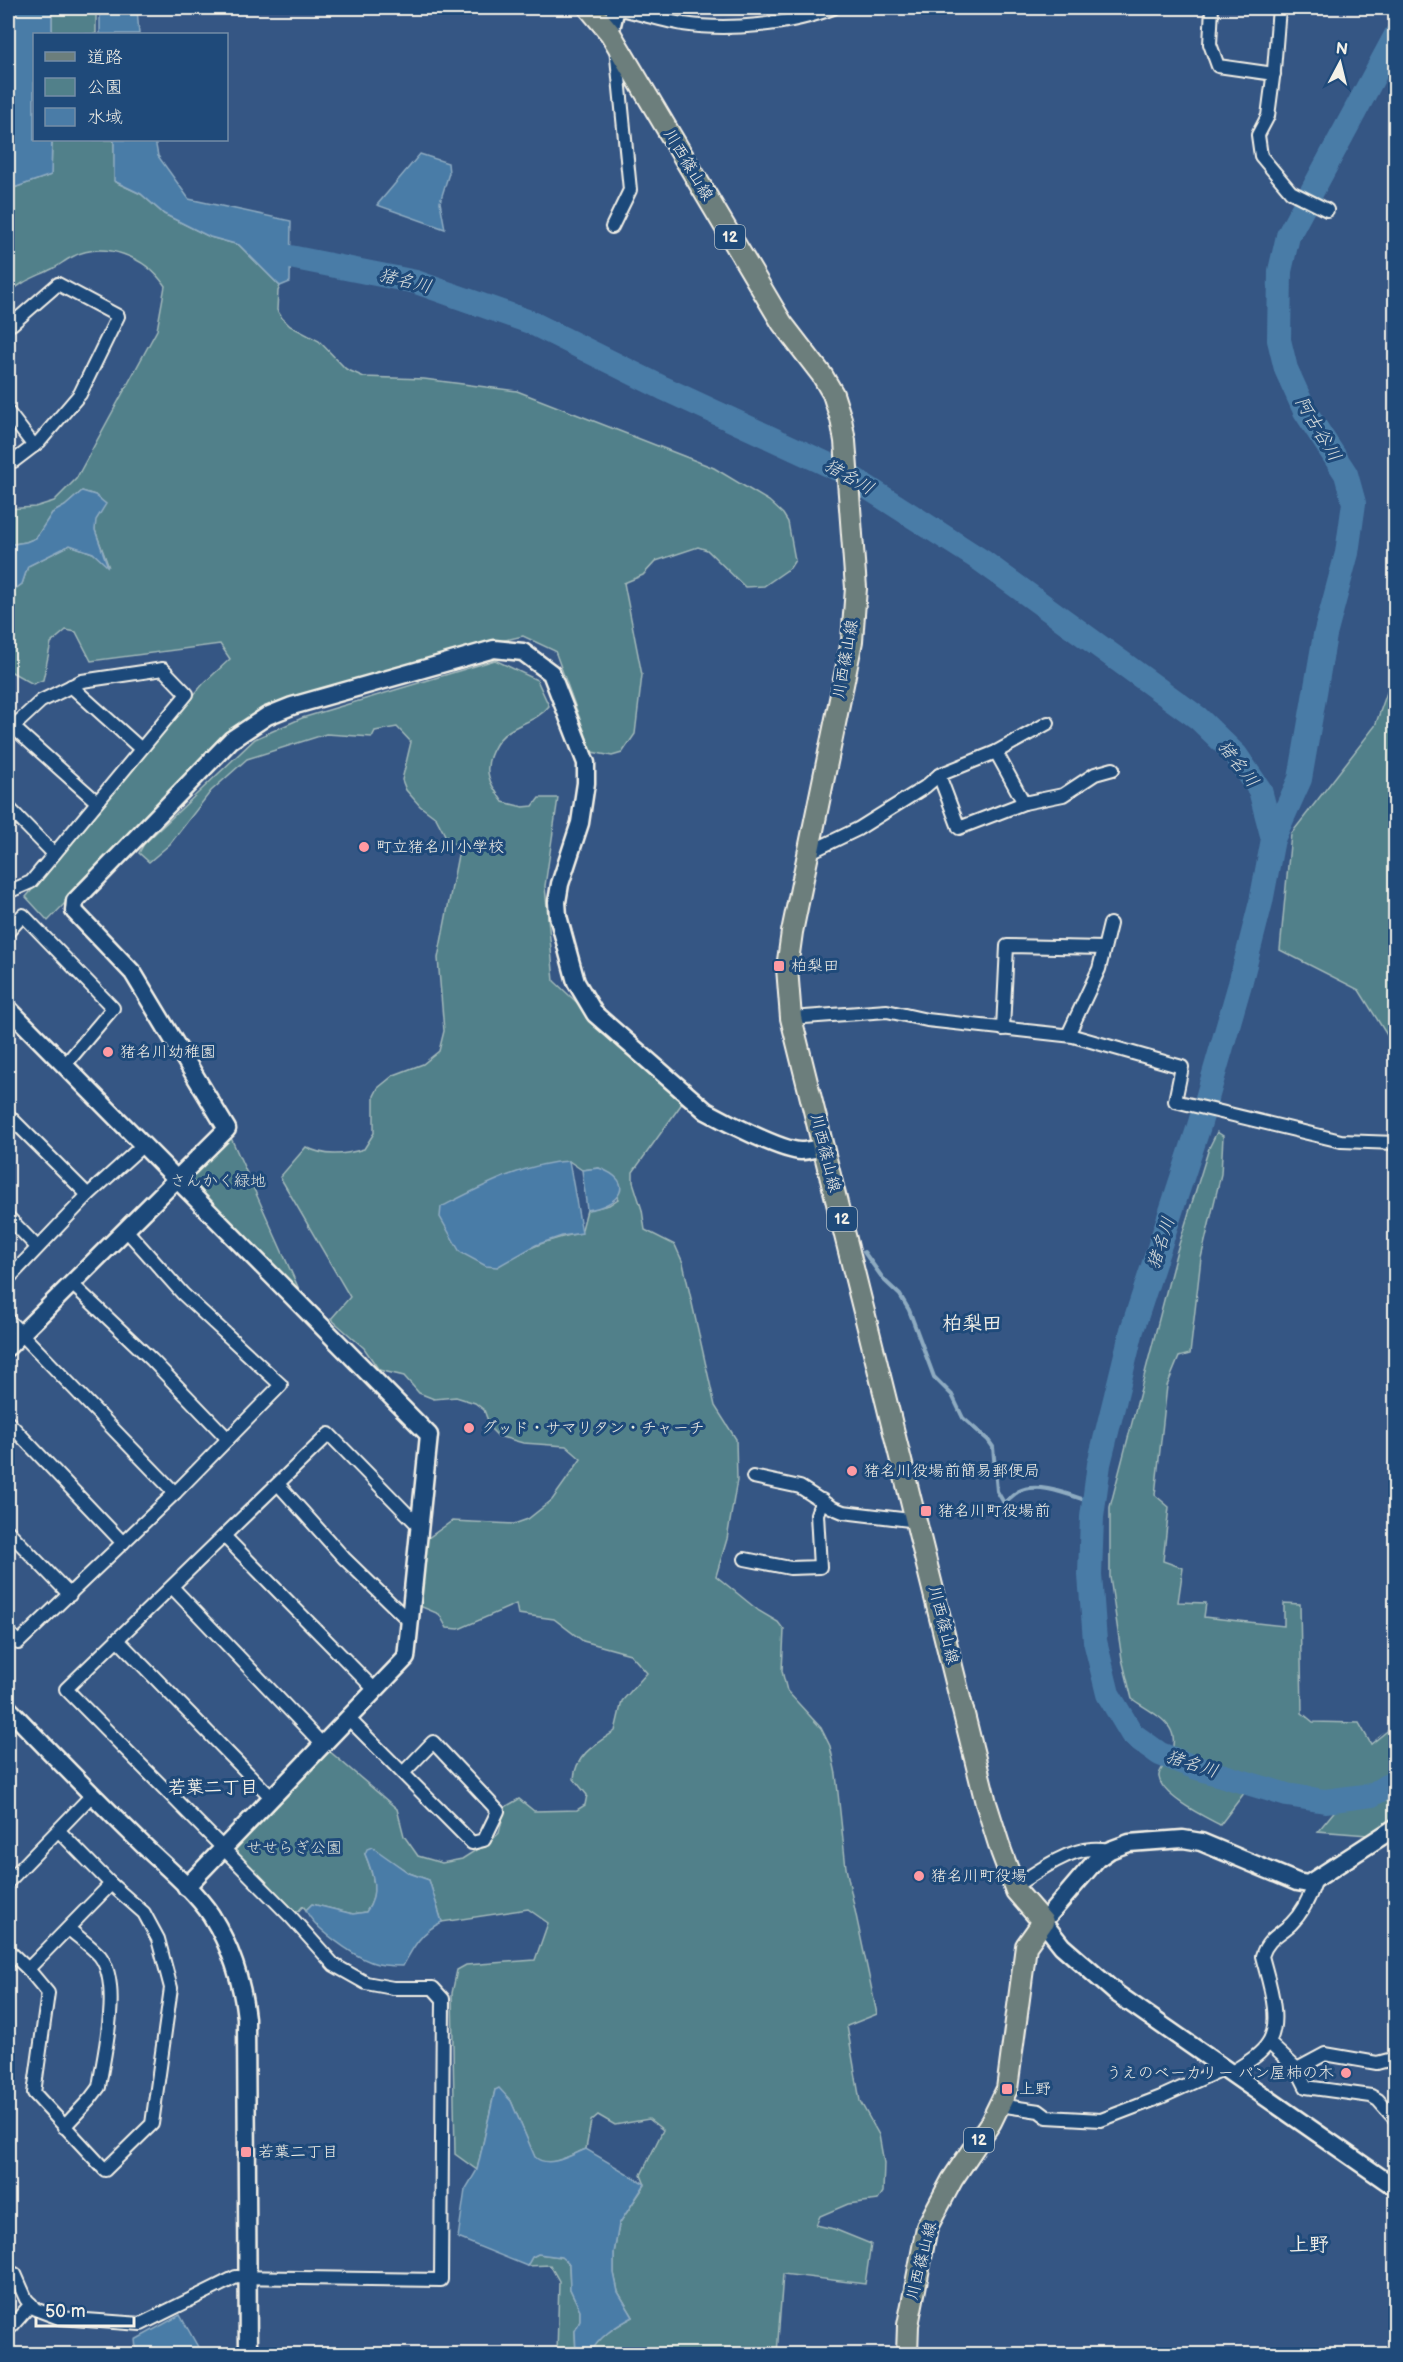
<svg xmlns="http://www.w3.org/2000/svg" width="1403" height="2362" viewBox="0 0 1403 2362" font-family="'Balsamiq Sans','Klee One',sans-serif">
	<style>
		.green { fill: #51808a; stroke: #a2b8b9; stroke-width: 1.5; fill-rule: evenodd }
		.water { fill: #4a7ca7; stroke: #8eabc1; stroke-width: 1.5 }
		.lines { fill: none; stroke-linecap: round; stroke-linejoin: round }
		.stream { stroke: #8eabc1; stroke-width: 4 }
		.river { stroke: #4a7ca7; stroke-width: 24 }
		.street-casing { stroke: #f4f1e8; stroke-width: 16 }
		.secondary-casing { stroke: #f4f1e8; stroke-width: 21 }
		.primary-casing { stroke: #f4f1e8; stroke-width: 24 }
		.street { stroke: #1f4a7a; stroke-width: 12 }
		.secondary { stroke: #1f4a7a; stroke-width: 16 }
		.primary { stroke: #6c7e7c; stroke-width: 20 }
		.poi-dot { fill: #ff9aa2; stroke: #1f4a7a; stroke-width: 2 }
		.labels { text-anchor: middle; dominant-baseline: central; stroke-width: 6; stroke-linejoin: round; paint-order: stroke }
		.shield { fill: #1f4a7a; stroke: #b4bfc7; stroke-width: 1.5 }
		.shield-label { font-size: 15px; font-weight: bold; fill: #f4f1e8 }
		.street-label { font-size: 16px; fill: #f4f1e8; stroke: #1f4a7a }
		.poi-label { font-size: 16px; fill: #f4f1e8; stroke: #1f4a7a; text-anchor: start }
		.park-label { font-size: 16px; fill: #dce0da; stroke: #1f4a7a }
		.water-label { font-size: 18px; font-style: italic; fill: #dadfde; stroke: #1f4a7a }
		.neighbourhood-label { font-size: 18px; font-weight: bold; fill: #f4f1e8; stroke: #1f4a7a }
		.quarter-label { font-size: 20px; font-weight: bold; fill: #f4f1e8; stroke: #1f4a7a }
	</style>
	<rect width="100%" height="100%" fill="#355684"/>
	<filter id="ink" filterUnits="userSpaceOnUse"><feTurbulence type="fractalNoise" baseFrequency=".0167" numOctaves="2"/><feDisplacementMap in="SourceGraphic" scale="12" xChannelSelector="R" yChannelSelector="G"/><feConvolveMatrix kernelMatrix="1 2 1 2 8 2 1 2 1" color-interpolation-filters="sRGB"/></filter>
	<g filter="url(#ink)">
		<g class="green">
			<rect x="52" y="8" width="44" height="26"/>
			<path d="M52,140H114L115,182L141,194L164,214L210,237L239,245L280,286L278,291L277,310L282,318L290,326L319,341L346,369L364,377L424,379L517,391L714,468L769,501L783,514L788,522L795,560L790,568L764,586L745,587L707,550L698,547L656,561L643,575L624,583L642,675L635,734L622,753L612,756L592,752L555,651L523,636L458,651L265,707L224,735L48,921L26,897L203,684L230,659L220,644L91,661L76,632L66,630L51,643L43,680L33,684L8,670V594L22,584L28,566L70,545L93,553L108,565L95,530V495L82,491L65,506L52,513L36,538L26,542L8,545V509L35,507L54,501L76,479L157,330L165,286C146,257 104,240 72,257C65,260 59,266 52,269C36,277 20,282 8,294V190L51,175Z"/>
			<path d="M495,660L537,680L549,706C539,719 523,722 509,731C496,739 484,762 489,777C491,786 498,795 503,802L523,807L533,806L539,798H558L545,886L554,981L683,1102L633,1172V1182L642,1210L645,1230L675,1245L683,1263L715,1406L736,1439L737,1480L727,1539L716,1576L759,1611L778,1622L784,1630L782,1671L787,1691L821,1728L830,1746L836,1774L846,1868L877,2014L847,2026L860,2101L879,2135L884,2163L883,2192L878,2200L848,2204L820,2216L816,2225L834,2229L871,2244L865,2284L783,2274L777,2354H590C598,2337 616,2326 633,2317L618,2292L614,2273V2253L619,2224L645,2185L641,2175L663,2130L649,2119L615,2125L598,2115L591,2121L586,2149C571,2155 549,2169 535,2158L511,2101L495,2090L477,2170L455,2154L452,1993L457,1970L466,1965L535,1960L548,1923L528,1909L442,1922L429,1880L409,1873L392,1862L365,1854C373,1874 380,1894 366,1912L353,1914L312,1904L306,1910L303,1906L296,1914L234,1853L235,1842L328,1750L397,1809L404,1836L418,1856L442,1863L462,1859L492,1840L499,1833L505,1807L519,1799L534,1811L577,1810L585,1805L587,1795L574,1779C575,1755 597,1743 615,1731L622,1701L647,1673L630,1654L583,1641L554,1619L518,1614L516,1604L459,1629L447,1628L439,1614L415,1604L424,1541L452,1521L514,1524L528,1519L552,1500L581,1459L566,1446L523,1443L498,1436L491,1429L484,1410L475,1403L456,1397L434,1399L419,1393L404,1376L379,1370L364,1348L331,1319L350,1297L280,1177L306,1147C325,1157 344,1155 364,1149L374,1133V1096L378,1088L394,1075L423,1064L439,1051L444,1031L438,958L459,850L445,835L436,818L420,806L406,790L402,780L411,742L397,727L375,731L372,737L326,734L247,759L211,791L170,844L149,862L139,853L144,844L255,739L302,718ZM569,1161L582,1170L599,1168L618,1199L609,1205L587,1210L581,1233C551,1238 523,1249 497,1267Z"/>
			<polygon points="1395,670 1395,1048 1359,990 1280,950 1291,834 1375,726"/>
			<polygon points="227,1129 311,1316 176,1181"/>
			<path d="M1217,1132L1223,1136L1221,1174L1201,1258L1190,1354L1179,1357L1167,1386L1155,1495L1169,1507L1163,1561L1183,1568L1178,1602L1206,1603L1204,1617L1284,1626V1603L1300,1604L1302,1713L1313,1722L1359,1723L1371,1744L1396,1724L1395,1771L1382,1782L1322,1797L1254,1780L1220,1825C1205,1817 1161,1796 1159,1777C1158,1772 1164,1766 1167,1761C1187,1727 1157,1716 1132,1699L1122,1659L1110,1577V1507L1176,1254L1209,1148Z"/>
			<polygon points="1395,1799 1395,1818 1368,1835 1318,1831 1338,1807 1349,1804"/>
			<polygon points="538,2254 562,2257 569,2264 570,2289 580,2310 580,2321 575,2331 576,2354 557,2354 559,2281 550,2265 527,2266 532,2257"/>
		</g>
		<g class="water">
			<polygon points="8,8 52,8 52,34 34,34 34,140 52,140 51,175 8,190"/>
			<polygon points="100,8 137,8 139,34 100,34"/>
			<polygon points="114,140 155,140 158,156 189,199 291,221 290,282 280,286 239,245 210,237 164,214 141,194 114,181"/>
			<polygon points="420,154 448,163 449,173 440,202 445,229 377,205"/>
			<polygon points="82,491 95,495 106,504 96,520 95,530 108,567 93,553 70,545 28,566 22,584 8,594 8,577 10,573 8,545 26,542 36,538 52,513 65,506"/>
			<path d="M569,1161L582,1233L562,1236L536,1245L497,1267L486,1266L460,1252L440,1217L441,1207C481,1187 524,1163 569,1161Z"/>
			<path d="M599,1168C638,1182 619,1206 587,1210L582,1170Z"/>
			<path d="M372,1847L409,1873L429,1880L442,1922C422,1931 413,1947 403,1966C392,1966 381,1966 371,1962C354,1956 312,1927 306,1910L312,1904L353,1914L366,1912C380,1894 373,1873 365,1854L367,1849Z"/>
			<path d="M499,2088L511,2101L535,2157C549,2169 571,2155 586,2149L645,2184L619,2224L614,2253V2273L618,2292L633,2317C616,2326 598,2337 590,2354H576L575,2331L580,2321V2310L570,2289L569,2264L561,2257L538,2254L532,2257L527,2266L458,2238L465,2190L477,2170L495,2090Z"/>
			<polygon points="180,2315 198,2347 194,2354 150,2354 136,2348 135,2340"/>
		</g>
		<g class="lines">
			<path class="stream" d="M864,1252L884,1280L900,1295L909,1310L934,1377L952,1395L963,1418L988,1440L993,1447L997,1491L1004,1503C1009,1499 1014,1494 1019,1491C1040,1481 1073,1497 1094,1503"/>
			<g class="river">
				<polyline points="261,247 275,254 416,282 530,322 663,388 842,471 982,561 1198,718 1236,755 1260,790 1273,839 1261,902 1240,984 1199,1126 1132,1330 1099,1464 1092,1517 1090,1575 1095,1641 1108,1694 1132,1734 1160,1754 1194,1767 1287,1795 1325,1801 1372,1795 1396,1780"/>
				<polyline points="1273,839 1300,779 1325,635 1347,553 1354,503 1346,474 1305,411 1286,369 1279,340 1280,271 1288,236 1396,35"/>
			</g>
			<defs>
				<g id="street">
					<path d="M616,8C638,13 661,20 683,24C728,31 791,25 833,8"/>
					<polyline points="1212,8 1210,44 1218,66 1274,74"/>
					<polyline points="1279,8 1274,70 1268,116 1258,135 1261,156 1291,192 1327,210"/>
					<polyline points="612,227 630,190 616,47"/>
					<polyline points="8,324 12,324 58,284 118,316 80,394 39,442 14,461 8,460"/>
					<polyline points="8,412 34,446"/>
					<polyline points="71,686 141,749"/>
					<polyline points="13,727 97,802"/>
					<polyline points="8,729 13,727 41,701 82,681 163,669 187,694 31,882 8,892"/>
					<polyline points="996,752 1024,803"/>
					<polyline points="939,775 959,828 1024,803 1063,795 1095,774 1113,769"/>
					<polyline points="8,807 54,854"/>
					<polyline points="808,853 858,829 925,787 939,775 996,752 1048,723"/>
					<polyline points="8,932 23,915 113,1008 64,1066"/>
					<polyline points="791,1018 887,1011 927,1020 1073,1036 1182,1067 1175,1101 1341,1141 1396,1143"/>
					<polyline points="1003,1029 1007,946 1104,948"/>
					<polyline points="1068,1035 1099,969 1110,924"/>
					<polyline points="8,1115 88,1195 142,1146"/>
					<polyline points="8,1217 37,1247"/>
					<polyline points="8,1279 88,1195"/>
					<polyline points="71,1283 152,1360 228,1439"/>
					<polyline points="8,1320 175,1493 281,1385 183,1294 127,1231"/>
					<polyline points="8,1422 123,1543"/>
					<polyline points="753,1477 800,1487 831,1507 843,1512 918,1521"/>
					<polyline points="278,1484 344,1558 410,1622"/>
					<polyline points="8,1531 70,1595"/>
					<polyline points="224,1536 375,1690"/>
					<polyline points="745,1559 790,1568 820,1567 817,1514 822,1500"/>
					<polyline points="172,1587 323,1745"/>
					<polyline points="8,1631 18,1643 175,1493"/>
					<polyline points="117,1639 272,1798"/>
					<polyline points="348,1718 472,1843 484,1840 498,1811 433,1742 404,1772"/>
					<polyline points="8,1882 92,1795"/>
					<path d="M1015,1886C1035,1873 1067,1850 1091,1849C1097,1848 1104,1849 1110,1850"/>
					<polyline points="8,1950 28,1969 48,1993 34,2093 105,2170 152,2124 171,1988 158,1939 144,1913 111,1884 59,1831"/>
					<polyline points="28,1969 111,1884"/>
					<polyline points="1269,2043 1297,2069 1306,2087 1371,2096 1378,2100 1393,2117"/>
					<polyline points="1297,2069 1325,2054 1377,2063 1396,2058"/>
					<path d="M1232,2072C1244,2064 1260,2056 1268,2043C1283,2021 1268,1980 1262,1956C1267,1939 1279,1935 1291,1924C1303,1912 1310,1897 1315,1882"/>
					<polyline points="999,2105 1039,2111 1047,2117 1101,2120 1161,2097 1225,2068"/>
					<path d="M64,2127L90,2099L99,2087C104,2053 122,1985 100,1956C91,1946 78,1937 69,1929"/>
					<polyline points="15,2274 26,2299 35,2309 59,2318 141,2324 236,2277 441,2280 443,1999 433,1988 393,1988 366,1983 334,1965 291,1917 66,1689 329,1434 420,1527"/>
					<polyline points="11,2327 31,2304"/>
				</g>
				<g id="secondary">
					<polyline points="610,33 616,8"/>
					<polyline points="8,1008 429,1435 406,1658 186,1887"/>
					<path d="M8,1347L227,1129L133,973L74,911L75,901L231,740L267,716L292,706L494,649L523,652L551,673L586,763V783L580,823L560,884L557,902L558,916L576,982L595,1014L706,1111C724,1121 782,1151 801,1151C808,1151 817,1148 824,1147"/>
					<path d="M8,1708C50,1752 93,1796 137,1839C160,1862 193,1888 211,1915C231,1947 242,1980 246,2018L248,2354"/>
					<polyline points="1396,1827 1308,1884 1297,1882 1201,1842 1183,1839 1129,1843 1110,1850 1097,1859 1043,1922 1062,1946 1116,1993 1396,2188"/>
				</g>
				<polyline id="primary" points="589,8 610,33 782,323 822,375 833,394 841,419 845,441 856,588 852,641 792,932 787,968 791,1018 986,1803 1001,1851 1016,1891 1043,1922 1026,1946 1007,2089 991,2122 952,2180 927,2227 908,2325 907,2354"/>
			</defs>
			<use href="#street" class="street-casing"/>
			<use href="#secondary" class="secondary-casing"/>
			<use href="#primary" class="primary-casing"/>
			<use href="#street" class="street"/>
			<use href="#secondary" class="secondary"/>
			<use href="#primary" class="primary"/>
		</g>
	</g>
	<g class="poi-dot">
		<circle cx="364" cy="847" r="6"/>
		<rect x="773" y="960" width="12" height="12" rx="3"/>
		<circle cx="108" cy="1052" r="6"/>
		<circle cx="469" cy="1428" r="6"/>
		<circle cx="852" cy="1471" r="6"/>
		<rect x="920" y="1505" width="12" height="12" rx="3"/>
		<circle cx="919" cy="1876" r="6"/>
		<circle cx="1346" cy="2073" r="6"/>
		<rect x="1001" y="2083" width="12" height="12" rx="3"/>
		<rect x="240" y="2146" width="12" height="12" rx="3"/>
	</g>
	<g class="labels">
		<g class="shield">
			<rect x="715" y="225" width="30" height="24" rx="4.5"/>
			<rect x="827" y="1207" width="30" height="24" rx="4.5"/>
			<rect x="964" y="2128" width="30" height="24" rx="4.5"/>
		</g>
		<g class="shield-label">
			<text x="730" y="237">12</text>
			<text x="842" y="1219">12</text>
			<text x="979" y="2140">12</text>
		</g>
		<g class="street-label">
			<text transform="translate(688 165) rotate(59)">川西篠山線</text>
			<text transform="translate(846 659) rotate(-80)">川西篠山線</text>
			<text transform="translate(825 1153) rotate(76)">川西篠山線</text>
			<text transform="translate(943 1625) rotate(76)">川西篠山線</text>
			<text transform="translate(922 2261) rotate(-76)">川西篠山線</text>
		</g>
		<g class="poi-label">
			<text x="376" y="847">町立猪名川小学校</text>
			<text x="791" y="966">柏梨田</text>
			<text x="120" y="1052">猪名川幼稚園</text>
			<text x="481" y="1428">グッド・サマリタン・チャーチ</text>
			<text x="864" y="1471">猪名川役場前簡易郵便局</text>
			<text x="938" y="1511">猪名川町役場前</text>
			<text x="931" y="1876">猪名川町役場</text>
			<text x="1334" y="2073" text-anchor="end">うえのベーカリー パン屋柿の木</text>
			<text x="1019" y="2089">上野</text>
			<text x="258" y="2152">若葉二丁目</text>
		</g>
		<g class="park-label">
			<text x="218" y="1181">さんかく緑地</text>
			<text x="294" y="1848">せせらぎ公園</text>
		</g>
		<g class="water-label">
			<text transform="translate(405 281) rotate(14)">猪名川</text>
			<text transform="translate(1318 429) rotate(59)">阿古谷川</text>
			<text transform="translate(849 477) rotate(30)">猪名川</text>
			<text transform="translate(1238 764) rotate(52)">猪名川</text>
			<text transform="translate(1161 1243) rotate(-72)">猪名川</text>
			<text transform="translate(1192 1764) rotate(18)">猪名川</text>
		</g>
		<g class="neighbourhood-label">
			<text x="213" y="1787">若葉二丁目</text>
		</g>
		<g class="quarter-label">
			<text x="972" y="1324">柏梨田</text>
			<text x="1309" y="2245">上野</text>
		</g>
	</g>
	<rect width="1403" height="2362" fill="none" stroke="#1f4a7a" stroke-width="30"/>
	<rect x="15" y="15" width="1373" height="2332" fill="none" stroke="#f4f1e8" stroke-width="2" filter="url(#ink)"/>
	<rect x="33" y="33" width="195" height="108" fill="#1f4a7a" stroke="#748da6" stroke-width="1.5"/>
	<rect x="45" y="52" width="30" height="9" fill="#6c7e7c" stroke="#748da6" stroke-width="1.5"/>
	<text x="87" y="63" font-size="18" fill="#f4f1e8">道路</text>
	<rect x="45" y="78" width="30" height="18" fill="#51808a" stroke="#748da6" stroke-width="1.5"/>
	<text x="87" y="93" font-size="18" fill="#f4f1e8">公園</text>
	<rect x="45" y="108" width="30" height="18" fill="#4a7ca7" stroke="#748da6" stroke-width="1.5"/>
	<text x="87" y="123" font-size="18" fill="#f4f1e8">水域</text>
	<g transform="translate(1340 63) rotate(7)" stroke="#1f4a7a" stroke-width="4.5" paint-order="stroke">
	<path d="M0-4.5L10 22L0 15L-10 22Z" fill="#f4f1e8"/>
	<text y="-9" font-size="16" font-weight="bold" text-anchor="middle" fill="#f4f1e8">N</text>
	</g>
	<path d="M36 2317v9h98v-9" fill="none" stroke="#f4f1e8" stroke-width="3"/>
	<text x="45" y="2317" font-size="18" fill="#f4f1e8" stroke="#1f4a7a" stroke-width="4.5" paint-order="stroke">50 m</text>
</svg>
